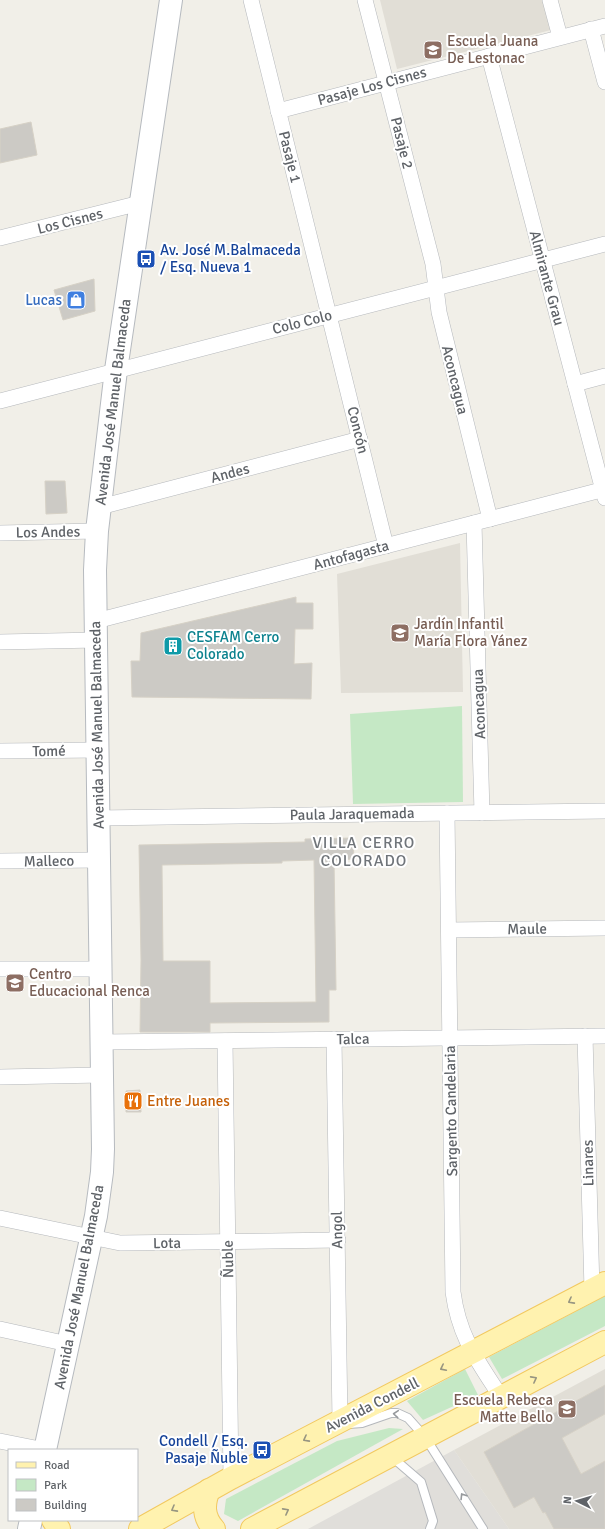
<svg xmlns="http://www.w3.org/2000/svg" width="605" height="1529" viewBox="0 0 605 1529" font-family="Signika,sans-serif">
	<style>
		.industrial { fill: #e0deda }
		.education { fill: #e1ded6 }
		.green { fill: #c5e8c5 }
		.building { fill: #cccac5; stroke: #d6d1c6; fill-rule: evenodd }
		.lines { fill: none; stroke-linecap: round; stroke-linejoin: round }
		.service-casing { stroke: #b5b8bc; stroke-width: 10 }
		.minor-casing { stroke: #b5b8bc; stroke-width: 16 }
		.secondary-casing { stroke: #b6babf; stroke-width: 24 }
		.primary-casing { stroke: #f2c960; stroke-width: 24 }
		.service { stroke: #fff; stroke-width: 8 }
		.minor { stroke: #fff; stroke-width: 15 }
		.secondary { stroke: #fff; stroke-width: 22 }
		.primary { stroke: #fff2af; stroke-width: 22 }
		.oneway { stroke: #979581 }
		.oneway2 { stroke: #979a9d }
		.labels { text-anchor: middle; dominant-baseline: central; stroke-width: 4; stroke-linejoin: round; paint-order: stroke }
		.education-label { font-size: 15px; fill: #785e54; stroke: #fff; text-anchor: start }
		.street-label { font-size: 15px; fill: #5f6368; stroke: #fff }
		.transit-label { font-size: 15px; fill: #164399; stroke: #fff; text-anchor: start }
		.shop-label { font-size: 15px; fill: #366cbe; stroke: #fff; text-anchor: end }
		.culture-label { font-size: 15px; fill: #0d838f; stroke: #fff; text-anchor: start }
		.food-label { font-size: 15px; fill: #c56008; stroke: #fff; text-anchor: start }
		.neighbourhood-label { font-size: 16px; letter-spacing: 1px; fill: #70757a; stroke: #fff }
	</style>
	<rect width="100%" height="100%" fill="#f1efe8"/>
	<polygon class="industrial" points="454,1450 509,1529 308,1529"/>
	<g class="education">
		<polygon points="380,0 543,0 551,30 397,69"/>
		<polygon points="460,543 463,692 341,693 337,574"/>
		<polygon points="605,1369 605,1529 509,1529 454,1450"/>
	</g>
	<g class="green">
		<polygon points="462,706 463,802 353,804 350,714"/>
		<polygon points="605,1296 605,1326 502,1379 489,1357"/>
		<polygon points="465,1369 478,1395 423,1420 407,1401"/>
		<polygon points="389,1428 403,1429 238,1521 224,1514 226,1499 337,1441"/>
	</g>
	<g class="building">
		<polygon points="31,122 37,155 0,163 0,129"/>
		<polygon points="94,279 95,311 63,320 54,290"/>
		<polygon points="45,481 65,481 67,513 46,514"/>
		<polygon points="296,597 296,603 313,603 313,629 295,629 294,664 312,663 311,699 132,697 131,661 140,661 141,633"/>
		<path d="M353,838L354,859L334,860L336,990H329V1022L210,1023V1032H140L141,960L139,845L305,842V839ZM314,860L316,1002L210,1003V961H163L162,865L282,863V861Z"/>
		<polygon points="140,1090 141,1112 126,1112 126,1091"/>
		<polygon points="605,1385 605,1414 562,1438 581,1474 605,1461 605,1529 554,1529 545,1512 543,1513 534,1497 514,1508 484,1452"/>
	</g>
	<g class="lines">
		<defs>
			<g id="service">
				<polyline points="349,1424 362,1423 391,1413 397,1413 408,1418 425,1437 483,1529"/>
				<polyline points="392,1457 421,1482 433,1521 430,1529"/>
			</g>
			<g id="minor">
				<polyline points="251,0 386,546"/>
				<polyline points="365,0 433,264 439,312 490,519"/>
				<polyline points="550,0 560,37"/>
				<polyline points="591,29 605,82"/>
				<polyline points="489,56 605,498"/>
				<polyline points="278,111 605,26"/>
				<polyline points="0,238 140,203"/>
				<polyline points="575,384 605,376"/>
				<polyline points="0,401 605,244"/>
				<polyline points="100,507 360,439"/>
				<polyline points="474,523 482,813"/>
				<polyline points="0,533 97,531"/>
				<polyline points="96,621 605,489"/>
				<polyline points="0,642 97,640"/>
				<polyline points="0,751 98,750"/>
				<path d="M447,813L453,1292C459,1337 477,1360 501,1397"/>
				<polyline points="98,818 605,811"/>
				<polyline points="0,861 99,860"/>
				<polyline points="449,930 605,928"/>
				<polyline points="0,969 100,969"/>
				<polyline points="585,1036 592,1290"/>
				<polyline points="334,1039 340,1421"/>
				<polyline points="225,1041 231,1478"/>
				<polyline points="102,1042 605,1036"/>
				<polyline points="0,1077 102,1075"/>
				<polyline points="0,1218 120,1243 338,1240"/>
				<polyline points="0,1329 68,1344"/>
				<polyline points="0,1441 45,1450"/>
			</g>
			<g id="secondary">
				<polyline points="45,1450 96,1216 102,1172 103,1149 95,570 97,531 116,370 171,0"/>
				<polyline points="29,1529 31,1520"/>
			</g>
			<g id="primary">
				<path d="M209,1490C203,1504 203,1517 214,1529"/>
				<polyline points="53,1520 59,1529"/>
				<polyline points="140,1529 231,1478 605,1283"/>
				<polyline points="252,1529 605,1342"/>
			</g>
		</defs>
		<use href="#service" class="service-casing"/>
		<use href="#minor" class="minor-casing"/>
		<use href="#secondary" class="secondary-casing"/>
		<use href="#primary" class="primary-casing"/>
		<use href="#service" class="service"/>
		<use href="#minor" class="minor"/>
		<use href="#secondary" class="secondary"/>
		<use href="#primary" class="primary"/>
	</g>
	<defs><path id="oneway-chevron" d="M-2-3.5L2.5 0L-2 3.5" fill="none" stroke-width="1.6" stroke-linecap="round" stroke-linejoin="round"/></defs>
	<g class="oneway">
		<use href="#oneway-chevron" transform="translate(571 1301) rotate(152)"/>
		<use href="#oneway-chevron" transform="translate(443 1368) rotate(153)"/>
		<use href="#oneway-chevron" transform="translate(534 1379) rotate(-28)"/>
		<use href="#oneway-chevron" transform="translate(306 1439) rotate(152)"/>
		<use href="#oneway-chevron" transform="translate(174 1509) rotate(151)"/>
		<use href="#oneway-chevron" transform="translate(286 1511) rotate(-28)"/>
	</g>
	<g class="oneway2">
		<use href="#oneway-chevron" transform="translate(396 1414) rotate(-175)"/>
		<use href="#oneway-chevron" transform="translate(463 1496) rotate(-122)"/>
	</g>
	<defs>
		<symbol id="school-square" viewBox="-11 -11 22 22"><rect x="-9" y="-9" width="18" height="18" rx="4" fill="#8d6e63" stroke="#fff"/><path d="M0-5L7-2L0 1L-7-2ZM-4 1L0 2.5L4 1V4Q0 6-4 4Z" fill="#fff"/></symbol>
		<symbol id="bus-square" viewBox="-11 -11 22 22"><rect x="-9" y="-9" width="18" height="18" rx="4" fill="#1a4fb4" stroke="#fff"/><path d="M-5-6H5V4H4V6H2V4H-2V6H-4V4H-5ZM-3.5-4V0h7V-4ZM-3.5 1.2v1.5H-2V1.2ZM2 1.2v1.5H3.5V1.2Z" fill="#fff"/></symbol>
		<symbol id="shop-square" viewBox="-11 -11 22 22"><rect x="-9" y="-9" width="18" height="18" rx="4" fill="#3f7fe0" stroke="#fff"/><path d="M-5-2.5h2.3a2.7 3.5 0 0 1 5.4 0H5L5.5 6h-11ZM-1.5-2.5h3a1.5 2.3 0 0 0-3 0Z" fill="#fff"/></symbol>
		<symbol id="building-square" viewBox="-11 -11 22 22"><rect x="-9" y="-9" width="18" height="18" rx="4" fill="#0f9aa8" stroke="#fff"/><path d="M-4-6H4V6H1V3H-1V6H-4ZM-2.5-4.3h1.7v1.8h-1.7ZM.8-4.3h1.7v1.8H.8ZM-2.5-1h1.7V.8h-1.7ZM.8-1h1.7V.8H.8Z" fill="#fff"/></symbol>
		<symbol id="restaurant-square" viewBox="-11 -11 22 22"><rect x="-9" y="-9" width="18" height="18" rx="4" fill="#e8710a" stroke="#fff"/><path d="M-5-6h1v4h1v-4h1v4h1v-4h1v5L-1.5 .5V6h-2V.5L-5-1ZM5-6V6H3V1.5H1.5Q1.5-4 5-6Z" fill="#fff"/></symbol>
	</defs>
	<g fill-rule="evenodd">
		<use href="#school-square" x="422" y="39" width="22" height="22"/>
		<use href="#bus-square" x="135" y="248" width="22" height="22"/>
		<use href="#shop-square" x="65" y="289" width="22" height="22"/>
		<use href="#school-square" x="389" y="622" width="22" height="22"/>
		<use href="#building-square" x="162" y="635" width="22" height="22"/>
		<use href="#school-square" x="4" y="972" width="22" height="22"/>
		<use href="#restaurant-square" x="122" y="1090" width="22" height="22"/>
		<use href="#school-square" x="556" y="1398" width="22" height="22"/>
		<use href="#bus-square" x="251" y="1439" width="22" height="22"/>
	</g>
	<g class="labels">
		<g class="education-label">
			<text x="447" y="41">Escuela Juana<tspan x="447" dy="17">De Lestonac</tspan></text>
			<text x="414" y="624">Jardín Infantil<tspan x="414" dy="17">María Flora Yánez</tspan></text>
			<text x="29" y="974">Centro<tspan x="29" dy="17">Educacional Renca</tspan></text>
			<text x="553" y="1400" text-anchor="end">Escuela Rebeca<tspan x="553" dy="17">Matte Bello</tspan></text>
		</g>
		<g class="street-label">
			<text transform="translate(372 86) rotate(-15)">Pasaje Los Cisnes</text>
			<text transform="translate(402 143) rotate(76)">Pasaje 2</text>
			<text transform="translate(290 157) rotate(76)">Pasaje 1</text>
			<text transform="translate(70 221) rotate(-14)">Los Cisnes</text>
			<text transform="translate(547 278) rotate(75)">Almirante Grau</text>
			<text transform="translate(302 322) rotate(-14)">Colo Colo</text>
			<text transform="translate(455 380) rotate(76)">Aconcagua</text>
			<text transform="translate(113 402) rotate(-83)">Avenida José Manuel Balmaceda</text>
			<text transform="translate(358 430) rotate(76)">Concón</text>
			<text transform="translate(230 473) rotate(-15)">Andes</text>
			<text transform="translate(48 532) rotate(-1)">Los Andes</text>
			<text transform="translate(351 555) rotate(-15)">Antofagasta</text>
			<text transform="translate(479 704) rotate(-92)">Aconcagua</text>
			<text transform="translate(97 725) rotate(-91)">Avenida José Manuel Balmaceda</text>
			<text transform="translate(49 751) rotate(-1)">Tomé</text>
			<text transform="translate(352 814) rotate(-1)">Paula Jaraquemada</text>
			<text transform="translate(49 861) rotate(-1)">Malleco</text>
			<text transform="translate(527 929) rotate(-1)">Maule</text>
			<text transform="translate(353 1039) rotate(-1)">Talca</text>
			<text transform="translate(451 1111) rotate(-91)">Sargento Candelaria</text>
			<text transform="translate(588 1163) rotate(-91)">Linares</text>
			<text transform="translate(337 1230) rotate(-91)">Angol</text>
			<text transform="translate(167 1243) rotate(-1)">Lota</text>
			<text transform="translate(228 1259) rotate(-91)">Ñuble</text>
			<text transform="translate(79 1287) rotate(-79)">Avenida José Manuel Balmaceda</text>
			<text transform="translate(372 1405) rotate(-27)">Avenida Condell</text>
		</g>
		<g class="transit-label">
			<text x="160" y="250">Av. José M.Balmaceda<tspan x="160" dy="17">/ Esq. Nueva 1</tspan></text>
			<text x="248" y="1441" text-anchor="end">Condell / Esq.<tspan x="248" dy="17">Pasaje Ñuble</tspan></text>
		</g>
		<g class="shop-label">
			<text x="62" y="300">Lucas</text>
		</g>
		<g class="culture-label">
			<text x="187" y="637">CESFAM Cerro<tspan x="187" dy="17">Colorado</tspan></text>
		</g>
		<g class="food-label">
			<text x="147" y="1101">Entre Juanes</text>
		</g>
		<g class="neighbourhood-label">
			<text x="364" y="843">VILLA CERRO<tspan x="364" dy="18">COLORADO</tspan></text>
		</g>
	</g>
	<rect x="8" y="1449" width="130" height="72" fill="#ffffff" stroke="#bfc1c3"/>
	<rect x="16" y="1462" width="20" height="6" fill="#fff2af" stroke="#bfc1c3"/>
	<text x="44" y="1469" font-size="12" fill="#5f6368">Road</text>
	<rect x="16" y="1479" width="20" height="12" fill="#c5e8c5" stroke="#bfc1c3"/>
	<text x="44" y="1489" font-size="12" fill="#5f6368">Park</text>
	<rect x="16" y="1499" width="20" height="12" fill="#cccac5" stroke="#bfc1c3"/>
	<text x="44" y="1509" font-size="12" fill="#5f6368">Building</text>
	<g transform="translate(577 1501) rotate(275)" stroke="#ffffff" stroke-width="3" paint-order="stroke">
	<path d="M0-3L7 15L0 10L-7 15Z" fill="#5f6368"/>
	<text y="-6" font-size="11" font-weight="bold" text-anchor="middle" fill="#5f6368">N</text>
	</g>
</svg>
